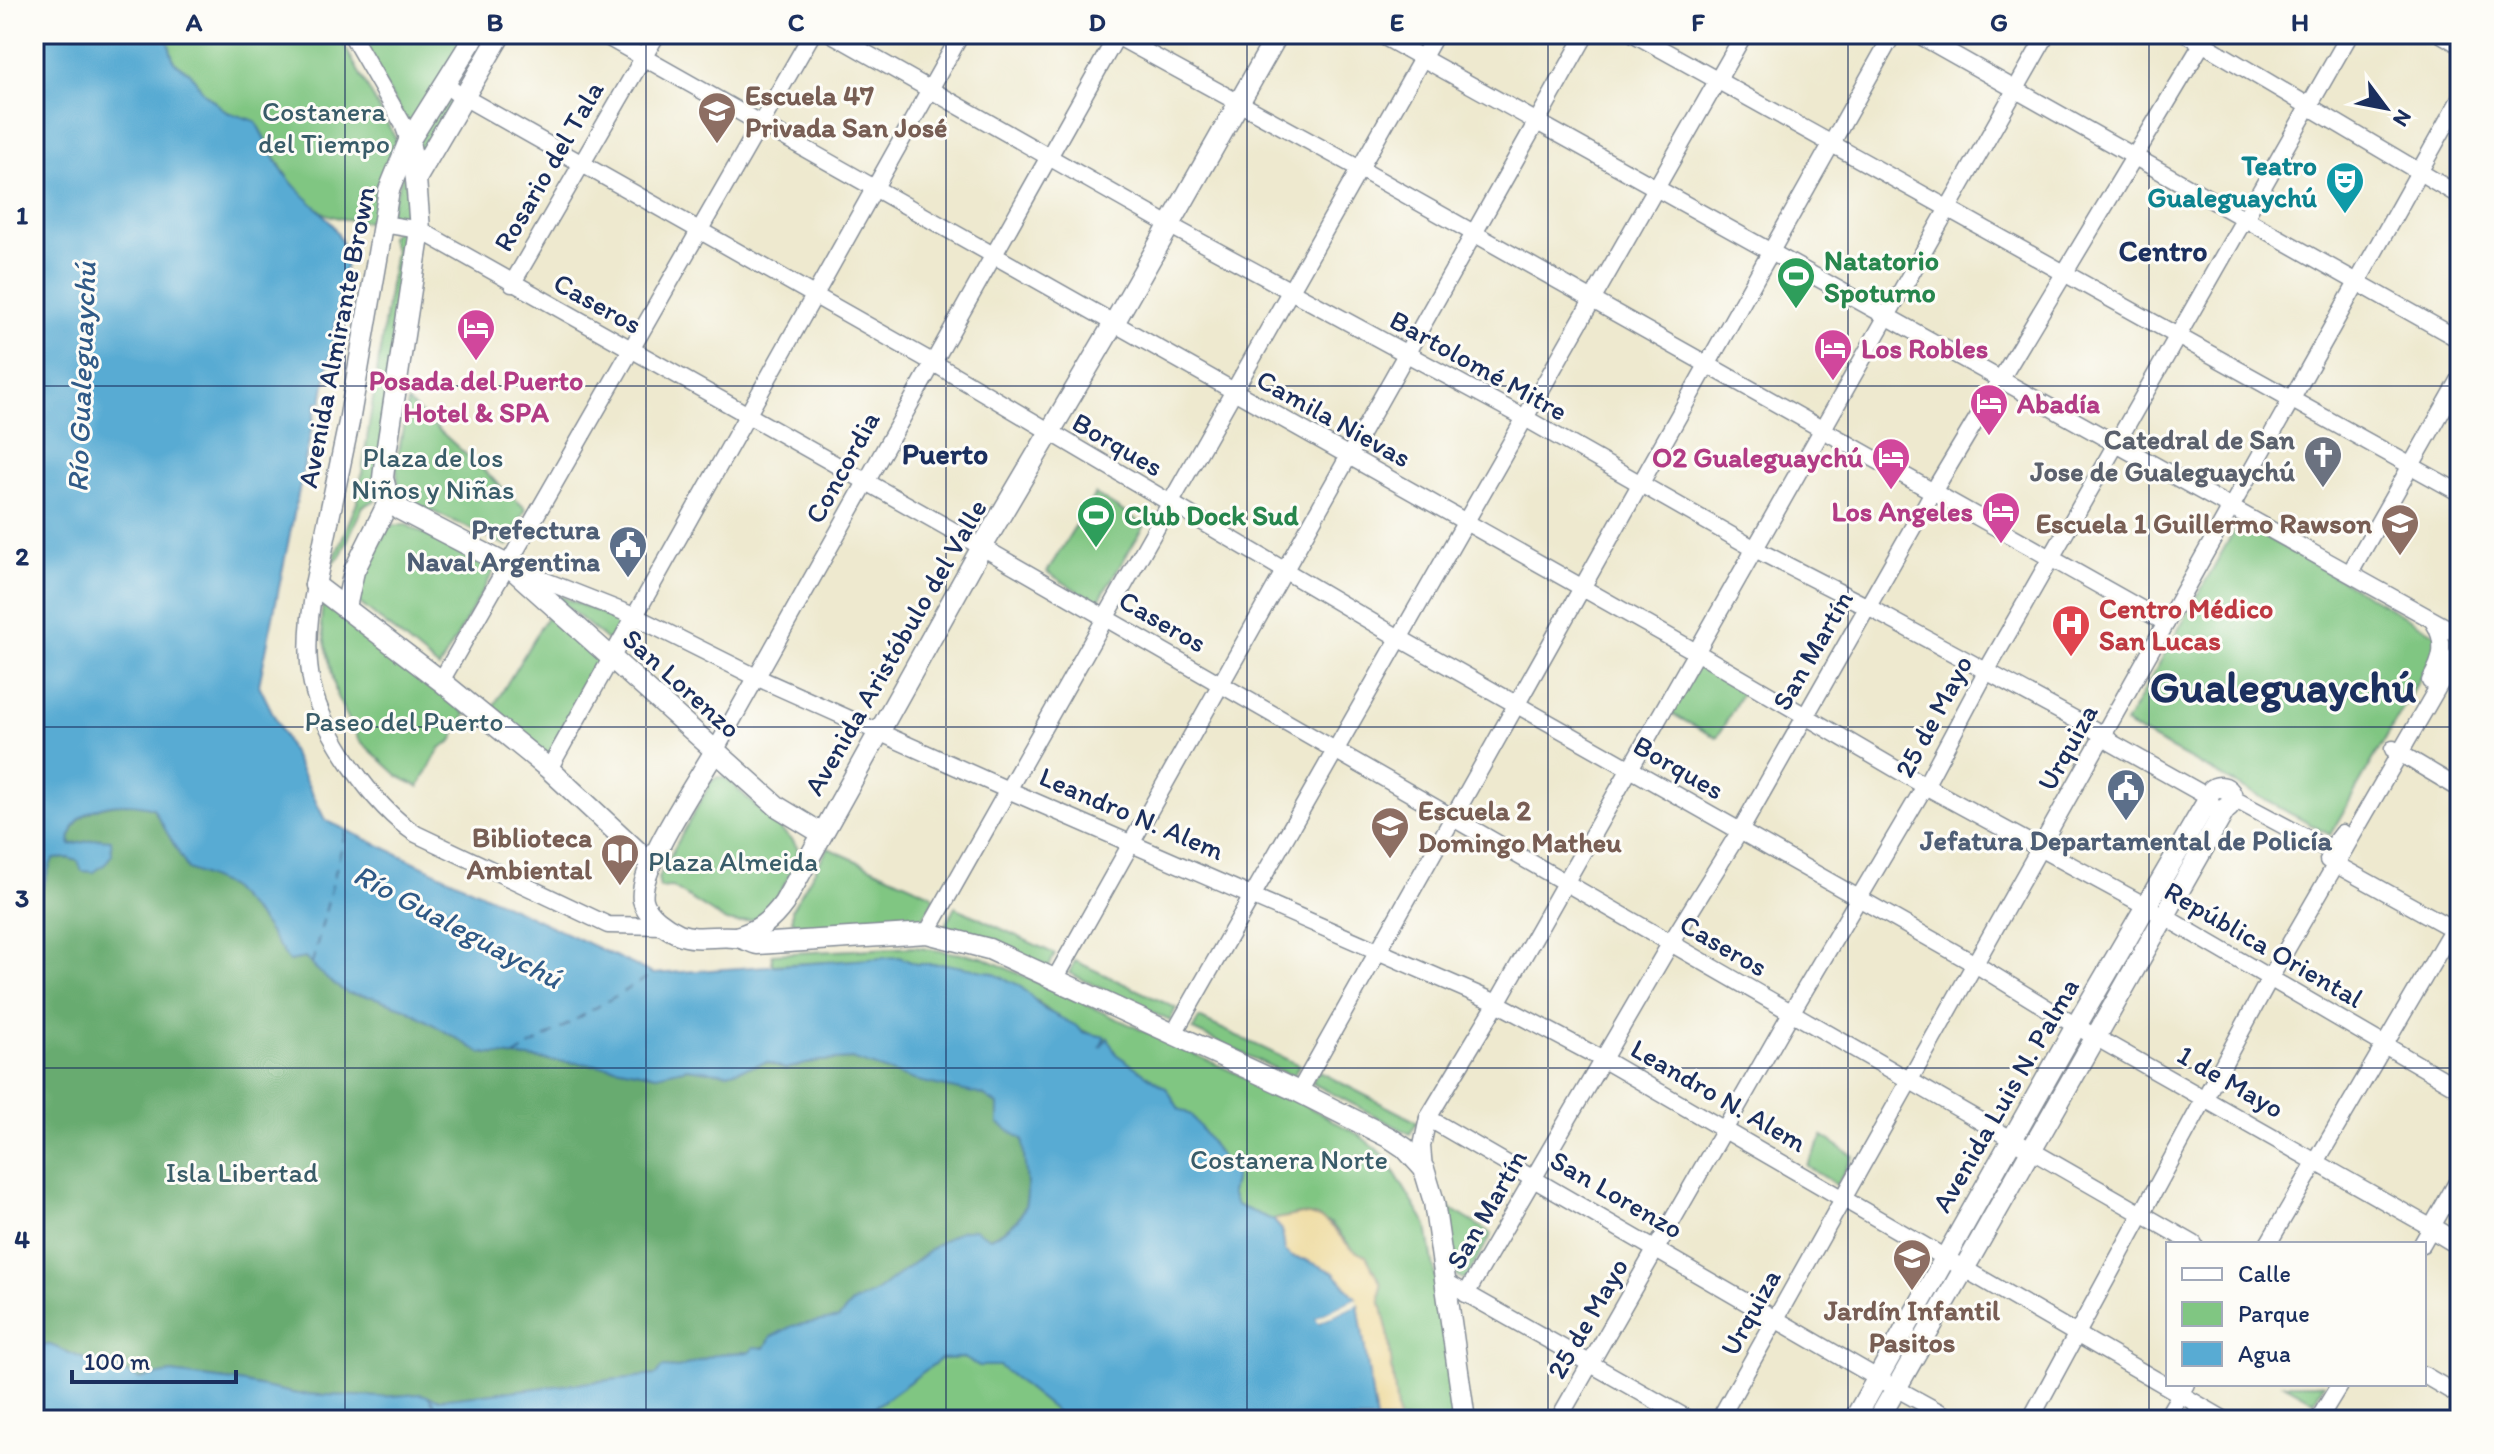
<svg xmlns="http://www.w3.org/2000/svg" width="2494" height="1454" viewBox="0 0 2494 1454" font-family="Itim,sans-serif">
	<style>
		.green { fill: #80c682; stroke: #4e7a70; stroke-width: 2 }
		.forest { fill: #68ab70; stroke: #426d67; stroke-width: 2 }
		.sand { fill: #eeda9e; stroke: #84847e; stroke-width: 2 }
		.water { fill: #58abd3; stroke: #3a6d98; stroke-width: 2 }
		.pier { fill: #eee9cf }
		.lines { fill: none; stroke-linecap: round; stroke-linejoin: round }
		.ferry { stroke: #305a87; stroke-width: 2; stroke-dasharray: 10 8; stroke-linecap: butt }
		.minor-casing { stroke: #848c96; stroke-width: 19 }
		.major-casing { stroke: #848c96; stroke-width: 23 }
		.minor { stroke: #fff; stroke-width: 16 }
		.major { stroke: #fff; stroke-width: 20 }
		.grid { fill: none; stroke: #1b2f5e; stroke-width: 2; stroke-opacity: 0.55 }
		.labels { text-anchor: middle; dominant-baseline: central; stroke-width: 6; stroke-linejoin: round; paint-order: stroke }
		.education-label { font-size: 28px; font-weight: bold; fill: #785e54; stroke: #fdfcf7; text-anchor: start }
		.park-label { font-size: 28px; fill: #395c69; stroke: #fdfcf7 }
		.culture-label { font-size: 28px; font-weight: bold; fill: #0d838f; stroke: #fdfcf7; text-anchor: end }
		.street-label { font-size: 28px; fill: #1b2f5e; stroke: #fdfcf7 }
		.leisure-label { font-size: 28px; font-weight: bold; fill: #27864d; stroke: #fdfcf7; text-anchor: start }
		.hotel-label { font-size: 28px; font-weight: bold; fill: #b23c85; stroke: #fdfcf7; text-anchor: start }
		.worship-label { font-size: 28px; font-weight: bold; fill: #5b616d; stroke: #fdfcf7; text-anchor: end }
		.service-label { font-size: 28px; font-weight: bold; fill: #4e5e75; stroke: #fdfcf7; text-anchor: end }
		.health-label { font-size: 28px; font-weight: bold; fill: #be3a42; stroke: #fdfcf7; text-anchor: start }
		.neighbourhood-label { font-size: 30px; font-weight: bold; fill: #1b2f5e; stroke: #fdfcf7 }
		.water-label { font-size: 30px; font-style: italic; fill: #305a87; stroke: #fdfcf7 }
		.town-label { font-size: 44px; font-weight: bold; fill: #1b2f5e; stroke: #fdfcf7 }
		.neatline { fill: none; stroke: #1b2f5e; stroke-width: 3 }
		.grid-label { font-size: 26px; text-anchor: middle; font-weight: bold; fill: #1b2f5e }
	</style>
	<rect width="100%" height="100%" fill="#fdfcf7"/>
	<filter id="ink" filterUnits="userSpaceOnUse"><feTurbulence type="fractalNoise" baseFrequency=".0125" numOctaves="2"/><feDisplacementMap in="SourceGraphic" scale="16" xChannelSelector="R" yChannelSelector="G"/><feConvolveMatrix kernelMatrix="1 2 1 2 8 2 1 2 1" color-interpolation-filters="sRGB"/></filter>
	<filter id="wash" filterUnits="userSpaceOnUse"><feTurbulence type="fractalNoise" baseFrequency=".006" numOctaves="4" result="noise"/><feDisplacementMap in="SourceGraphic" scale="32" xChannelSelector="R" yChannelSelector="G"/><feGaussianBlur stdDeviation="1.8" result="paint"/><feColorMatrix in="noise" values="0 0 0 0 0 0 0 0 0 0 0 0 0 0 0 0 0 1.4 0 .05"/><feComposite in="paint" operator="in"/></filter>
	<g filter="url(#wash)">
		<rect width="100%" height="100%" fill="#eee9cf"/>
		<g class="green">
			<path d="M166,34H338L397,141L373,223C358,220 335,220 323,212C287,189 275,154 255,121L227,112L205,94L189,72L174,62Z"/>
			<polygon points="356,34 467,34 410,128"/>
			<polygon points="446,89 459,98 420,166 410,146"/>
			<polygon points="407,161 415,224 389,214"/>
			<polygon points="397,230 406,231 413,240 376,500 363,506 340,557 331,566 358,500 395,251 389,237"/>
			<polygon points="408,402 526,509 508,546 409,501 398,483 396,466"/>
			<polygon points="1095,494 1145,525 1097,603 1047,572"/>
			<polygon points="2239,522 2443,638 2330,835 2125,724"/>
			<polygon points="389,525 407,525 494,571 439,668 357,601 360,582"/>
			<polygon points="560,596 620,621 609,642 559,600"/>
			<polygon points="323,598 466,714 452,741 440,748 419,787 398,776 359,740 337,697 321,623"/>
			<polygon points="548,615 601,661 553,752 541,757 490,712"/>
			<polygon points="1697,666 1743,691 1717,738 1670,713"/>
			<polygon points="717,777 726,778 793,841 798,849 794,867 774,903 755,919 739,923 726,921 672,887 660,888 658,878 711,782"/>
			<polygon points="828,848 931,894 934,899 922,920 910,924 808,929 792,921 792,909"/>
			<polygon points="955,907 1055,954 1049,967 986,937 945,926"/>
			<path d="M914,947L982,957L1303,1104L1359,1135L1384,1155L1427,1226L1458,1420H1398L1388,1333L1380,1299L1381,1284L1331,1223L1300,1214L1273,1220L1236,1205L1231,1193L1235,1175L1191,1115L1179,1109L1167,1089L1116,1054L1108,1038L1102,1049L1099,1048L1105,1037C1084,1034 1052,1017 1038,1001L946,964H916L899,958L772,965V954Z"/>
			<polygon points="1075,961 1176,1008 1170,1021 1069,973"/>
			<polygon points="1199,1018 1299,1065 1293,1077 1193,1030"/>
			<polygon points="1318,1071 1417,1122 1410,1134 1312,1083"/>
			<polygon points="1823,1136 1853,1156 1837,1185 1807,1166"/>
			<polygon points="1445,1205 1492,1234 1467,1277 1463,1279 1456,1275"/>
			<polygon points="963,1358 979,1366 999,1366 1067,1420 857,1420 941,1359"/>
			<polygon points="2284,1384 2324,1384 2314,1401"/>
		</g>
		<path class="forest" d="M132,802L153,808L188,869L228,885L259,918L289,961L305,958L328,980L347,993L373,997L405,1008L482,1053L615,1067L657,1075L687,1068L727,1073L767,1062L785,1069L819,1061L852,1059L983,1095L999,1105L998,1123L1024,1140C1024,1185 1043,1215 989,1238L974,1229L942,1241L876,1292L851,1304L839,1318L750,1352L718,1354L678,1368L662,1367L656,1375L438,1399L420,1394L379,1397L297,1394L234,1381L171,1373L139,1379L107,1362L89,1361L50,1345L34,1344V897C45,890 47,871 52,859L68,858L78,861L98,839L70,845C70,810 104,805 132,802Z"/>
		<path class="sand" d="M1301,1214C1343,1218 1333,1244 1366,1256L1381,1284L1380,1299L1388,1333L1398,1420H1376L1358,1305L1316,1318L1355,1299L1306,1260L1292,1257L1285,1251L1282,1230L1273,1220Z"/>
		<g class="water">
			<path d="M34,34H166L174,62L189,72L205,94L227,112L255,121C266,139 273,160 287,177C312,209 335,213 347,258L322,402H317L259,685L325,820L653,974L899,957L916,964H946L990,972L1019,985L1045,1010L1075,1025L1083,1032L1105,1037L1100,1048L1108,1038L1116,1054L1167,1089L1179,1109L1191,1115L1235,1176L1231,1193L1236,1205L1273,1220L1282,1230L1285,1251L1292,1257L1306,1260L1333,1272L1356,1298L1316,1318L1319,1323L1358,1304L1376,1420H1067L999,1366H979L963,1358L941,1359L857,1420H34V1344L50,1345L89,1361L107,1362L139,1379L171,1373L234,1381L297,1394L379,1397L420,1394L438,1399L656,1375L662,1367L678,1368L718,1354L750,1352L754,1347L765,1348L771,1337L792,1326L839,1318L851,1304L876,1292L942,1241L960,1231L974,1229L990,1238C1043,1215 1024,1185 1023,1140L998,1123V1105L983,1095L914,1080L852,1059L819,1061L785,1069L767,1062L727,1073L687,1068L657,1075L615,1067L482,1053L405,1008L373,997L347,993L328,980L305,958L289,961L259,918L228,886L188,869L153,808C122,799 70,803 70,845L98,839L111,840L112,854L105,864L94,872L82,871L78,861L68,858L53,859C47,871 45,890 34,897Z"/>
			<polygon points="480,315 492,323 472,356 465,357 459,349"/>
		</g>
		<polygon class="pier" points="1356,1298 1358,1304 1318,1323 1316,1318"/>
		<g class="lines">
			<g class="ferry">
				<polyline points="312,964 346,830"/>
				<polyline points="514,1056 653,974"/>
				<polyline points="429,1397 446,1420"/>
			</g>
		</g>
	</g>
	<g filter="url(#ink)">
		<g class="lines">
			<defs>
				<g id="minor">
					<polyline points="351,34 403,124 409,141"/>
					<polyline points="602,34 1696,652 1925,786 2146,906 2460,1089"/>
					<polyline points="832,34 1169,225 1525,418 1755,549 1866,606 2104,735 2112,743 2208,797"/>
					<polyline points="1113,34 1360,169 2166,623"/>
					<polyline points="1379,34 2460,635"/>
					<polyline points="1634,34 2460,493"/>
					<polyline points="1917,34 2460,340"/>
					<polyline points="2187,34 2460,196"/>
					<polyline points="2441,34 2460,45"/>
					<polyline points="446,84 455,92 932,362 1399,638 1975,964 2076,1026 2432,1228"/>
					<polyline points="383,224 420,230 982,547 2194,1244"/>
					<polyline points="512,284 657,34"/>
					<polyline points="518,570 634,616 756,677 1008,790 1497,1003 1604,1060 2225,1420"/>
					<polyline points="2350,573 2460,379"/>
					<path d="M315,585C309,616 305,652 312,684C323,734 373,806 416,834L608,925L666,926"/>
					<polyline points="441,681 812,34"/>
					<path d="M2430,681C2442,660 2447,643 2433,621"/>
					<polyline points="2393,749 2460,789"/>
					<polyline points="715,751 1118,34"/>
					<polyline points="549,769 961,34"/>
					<polyline points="2232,798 2329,850 2342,833"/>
					<polyline points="2328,860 2460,933"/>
					<polyline points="927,933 1436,34"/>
					<polyline points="1055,979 1586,34"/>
					<polyline points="1174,1033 1744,34"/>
					<polyline points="1299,1092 1893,34"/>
					<polyline points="1428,1118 1879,1379 1954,1420"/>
					<polyline points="1424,1169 1422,1146 1428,1118 1497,1003 2047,34"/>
					<polyline points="2268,1244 2460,916"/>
					<polyline points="2422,1244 2460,1177"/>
					<polyline points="1446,1282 1690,1420"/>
					<polyline points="1466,1294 1670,944 1740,831 1933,492 2208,34"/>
					<polyline points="2424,1375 2460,1396"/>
					<polyline points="1558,1420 1791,1013 1925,786 1987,670 2350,34"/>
					<polyline points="1719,1420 2460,99"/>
					<polyline points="2030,1420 2270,978 2460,649"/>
					<polyline points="2165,1420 2186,1384"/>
					<polyline points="2318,1420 2340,1384"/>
				</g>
				<g id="major">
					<polyline points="416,179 501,34"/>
					<polyline points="389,501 399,509 509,566 778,807 821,833"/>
					<polyline points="389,501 383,478 385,460 420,230 416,179 409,141"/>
					<polyline points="315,585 349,422 389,190 409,141 476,34"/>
					<polyline points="315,585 441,681 549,769 650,863"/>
					<polyline points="346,607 354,571 389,501"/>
					<path d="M715,751C698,781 637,870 643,900C646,915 666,928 679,934C697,941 715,935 734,937C742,937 750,942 757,944L927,933L989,949L1299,1092L1390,1138L1405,1148L1424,1169L1434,1202L1465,1420"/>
					<circle cx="2220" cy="799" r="12"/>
					<path d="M736,937C758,931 771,921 784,903L982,547L1113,325L1278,34"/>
					<polyline points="2432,1228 2460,1245"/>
					<polyline points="1854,1420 2076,1026 2208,800"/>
					<polyline points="1878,1420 2226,808"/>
				</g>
			</defs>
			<use href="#minor" class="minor-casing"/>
			<use href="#major" class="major-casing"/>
			<use href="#minor" class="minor"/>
			<use href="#major" class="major"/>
		</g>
	</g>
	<path class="grid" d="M345,34V1420M646,34V1420M946,34V1420M1247,34V1420M1548,34V1420M1848,34V1420M2149,34V1420M34,386H2460M34,727H2460M34,1068H2460"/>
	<defs>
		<symbol id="school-pin" viewBox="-11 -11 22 30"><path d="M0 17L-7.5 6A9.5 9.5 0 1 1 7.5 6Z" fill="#8d6e63" stroke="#fdfcf7"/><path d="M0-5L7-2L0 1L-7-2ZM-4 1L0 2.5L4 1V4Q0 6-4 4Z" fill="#fff"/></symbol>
		<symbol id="theatre-pin" viewBox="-11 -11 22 30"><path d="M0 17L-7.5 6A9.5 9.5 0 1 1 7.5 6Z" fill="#0f9aa8" stroke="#fdfcf7"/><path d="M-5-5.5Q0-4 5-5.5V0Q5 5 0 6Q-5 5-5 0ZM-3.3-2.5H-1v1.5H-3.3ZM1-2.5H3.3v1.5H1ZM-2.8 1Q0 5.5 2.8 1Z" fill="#fff"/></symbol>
		<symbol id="stadium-pin" viewBox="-11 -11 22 30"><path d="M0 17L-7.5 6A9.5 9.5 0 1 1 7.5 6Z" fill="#2e9e5b" stroke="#fdfcf7"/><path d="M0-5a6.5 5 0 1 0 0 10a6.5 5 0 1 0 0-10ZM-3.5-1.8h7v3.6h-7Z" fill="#fff"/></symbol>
		<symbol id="hotel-pin" viewBox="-11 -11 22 30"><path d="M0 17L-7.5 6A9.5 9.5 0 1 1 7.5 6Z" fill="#d1479c" stroke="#fdfcf7"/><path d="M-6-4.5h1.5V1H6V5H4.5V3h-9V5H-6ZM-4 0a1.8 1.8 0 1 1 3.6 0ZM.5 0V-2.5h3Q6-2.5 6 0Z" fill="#fff"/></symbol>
		<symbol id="church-pin" viewBox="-11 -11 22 30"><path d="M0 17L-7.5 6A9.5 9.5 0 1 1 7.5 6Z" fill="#6b7280" stroke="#fdfcf7"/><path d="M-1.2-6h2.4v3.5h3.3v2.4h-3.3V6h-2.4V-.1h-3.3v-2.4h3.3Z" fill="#fff"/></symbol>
		<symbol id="civic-pin" viewBox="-11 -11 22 30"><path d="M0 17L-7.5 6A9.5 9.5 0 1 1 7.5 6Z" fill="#5c6f8a" stroke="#fdfcf7"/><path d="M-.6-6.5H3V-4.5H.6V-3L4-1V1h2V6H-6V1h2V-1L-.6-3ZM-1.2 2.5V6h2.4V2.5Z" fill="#fff"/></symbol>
		<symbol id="hospital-pin" viewBox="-11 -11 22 30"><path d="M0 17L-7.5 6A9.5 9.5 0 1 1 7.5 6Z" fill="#e0444e" stroke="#fdfcf7"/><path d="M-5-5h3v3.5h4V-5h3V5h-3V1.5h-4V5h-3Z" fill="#fff"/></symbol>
		<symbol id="library-pin" viewBox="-11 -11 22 30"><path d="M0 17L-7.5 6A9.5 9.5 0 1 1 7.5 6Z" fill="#8d6e63" stroke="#fdfcf7"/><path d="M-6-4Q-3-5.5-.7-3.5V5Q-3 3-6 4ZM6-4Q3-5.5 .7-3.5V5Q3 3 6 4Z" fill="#fff"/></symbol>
	</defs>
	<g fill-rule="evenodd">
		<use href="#school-pin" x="695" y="89" width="44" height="60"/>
		<use href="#theatre-pin" x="2323" y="159" width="44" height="60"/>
		<use href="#stadium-pin" x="1774" y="254" width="44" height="60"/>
		<use href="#hotel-pin" x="454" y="306" width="44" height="60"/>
		<use href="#hotel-pin" x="1811" y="326" width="44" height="60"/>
		<use href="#hotel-pin" x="1967" y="381" width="44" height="60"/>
		<use href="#church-pin" x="2301" y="433" width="44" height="60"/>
		<use href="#hotel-pin" x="1869" y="435" width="44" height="60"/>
		<use href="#hotel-pin" x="1979" y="489" width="44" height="60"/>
		<use href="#stadium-pin" x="1074" y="493" width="44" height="60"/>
		<use href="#school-pin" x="2378" y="501" width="44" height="60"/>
		<use href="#civic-pin" x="606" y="523" width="44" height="60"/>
		<use href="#hospital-pin" x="2049" y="602" width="44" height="60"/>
		<use href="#civic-pin" x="2104" y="766" width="44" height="60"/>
		<use href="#school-pin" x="1368" y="804" width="44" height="60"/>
		<use href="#library-pin" x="598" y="831" width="44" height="60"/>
		<use href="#school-pin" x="1890" y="1236" width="44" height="60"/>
	</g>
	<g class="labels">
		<g class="education-label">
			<text x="745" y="95">Escuela 47<tspan x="745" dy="32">Privada San José</tspan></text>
			<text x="2372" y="523" text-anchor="end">Escuela 1 Guillermo Rawson</text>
			<text x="1418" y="810">Escuela 2<tspan x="1418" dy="32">Domingo Matheu</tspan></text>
			<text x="592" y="837" text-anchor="end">Biblioteca<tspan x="592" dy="32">Ambiental</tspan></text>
			<text x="1912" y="1310" text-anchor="middle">Jardín Infantil<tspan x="1912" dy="32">Pasitos</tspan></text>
		</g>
		<g class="park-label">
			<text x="324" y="111">Costanera<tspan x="324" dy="32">del Tiempo</tspan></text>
			<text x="433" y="457">Plaza de los<tspan x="433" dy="32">Niños y Niñas</tspan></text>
			<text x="404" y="721">Paseo del Puerto</text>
			<text x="733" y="861">Plaza Almeida</text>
			<text x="1289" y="1159">Costanera Norte</text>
			<text x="242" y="1172">Isla Libertad</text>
		</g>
		<g class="culture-label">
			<text x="2317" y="165">Teatro<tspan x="2317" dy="32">Gualeguaychú</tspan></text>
		</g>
		<g class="street-label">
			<text transform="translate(548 166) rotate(-60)">Rosario del Tala</text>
			<text transform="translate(598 303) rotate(29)">Caseros</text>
			<text transform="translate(336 337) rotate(-79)">Avenida Almirante Brown</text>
			<text transform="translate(1479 365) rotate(29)">Bartolomé Mitre</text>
			<text transform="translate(1334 418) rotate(29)">Camila Nievas</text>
			<text transform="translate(1118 444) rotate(30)">Borques</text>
			<text transform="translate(842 467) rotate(-61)">Concordia</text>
			<text transform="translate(1163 621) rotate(30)">Caseros</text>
			<text transform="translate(895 647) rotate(-60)">Avenida Aristóbulo del Valle</text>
			<text transform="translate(1812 650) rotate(-60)">San Martín</text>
			<text transform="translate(682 683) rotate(42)">San Lorenzo</text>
			<text transform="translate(1933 716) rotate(-62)">25 de Mayo</text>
			<text transform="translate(2067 747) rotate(-61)">Urquiza</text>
			<text transform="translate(1679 767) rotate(30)">Borques</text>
			<text transform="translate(1132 813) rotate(23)">Leandro N. Alem</text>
			<text transform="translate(2264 944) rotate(30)">República Oriental</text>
			<text transform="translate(1724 945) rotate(30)">Caseros</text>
			<text transform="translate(2231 1081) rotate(30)">1 de Mayo</text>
			<text transform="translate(1719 1095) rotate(30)">Leandro N. Alem</text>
			<text transform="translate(2005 1095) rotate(-60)">Avenida Luis N. Palma</text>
			<text transform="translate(1617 1194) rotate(30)">San Lorenzo</text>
			<text transform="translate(1486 1209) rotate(-60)">San Martín</text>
			<text transform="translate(1750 1312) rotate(-61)">Urquiza</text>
			<text transform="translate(1587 1318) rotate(-60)">25 de Mayo</text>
		</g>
		<g class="leisure-label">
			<text x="1824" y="260">Natatorio<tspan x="1824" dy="32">Spoturno</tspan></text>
			<text x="1124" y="515">Club Dock Sud</text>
		</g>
		<g class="hotel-label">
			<text x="1861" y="348">Los Robles</text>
			<text x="476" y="380" text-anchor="middle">Posada del Puerto<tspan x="476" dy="32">Hotel &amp; SPA</tspan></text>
			<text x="2017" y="403">Abadía</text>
			<text x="1863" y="457" text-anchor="end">O2 Gualeguaychú</text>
			<text x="1973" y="511" text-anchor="end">Los Angeles</text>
		</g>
		<g class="worship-label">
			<text x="2295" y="439">Catedral de San<tspan x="2295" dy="32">Jose de Gualeguaychú</tspan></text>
		</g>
		<g class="service-label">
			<text x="600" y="529">Prefectura<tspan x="600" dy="32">Naval Argentina</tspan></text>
			<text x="2126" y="840" text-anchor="middle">Jefatura Departamental de Policía</text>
		</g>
		<g class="health-label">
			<text x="2099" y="608">Centro Médico<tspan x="2099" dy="32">San Lucas</tspan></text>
		</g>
		<g class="neighbourhood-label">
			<text x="2163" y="250">Centro</text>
			<text x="945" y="453">Puerto</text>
		</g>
		<g class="water-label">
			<text transform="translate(81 377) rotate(-88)">Río Gualeguaychú</text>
			<text transform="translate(458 926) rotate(28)">Río Gualeguaychú</text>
		</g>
		<g class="town-label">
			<text x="2283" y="686">Gualeguaychú</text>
		</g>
	</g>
	<rect width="2494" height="1454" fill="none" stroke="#fdfcf7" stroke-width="88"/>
	<rect x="2166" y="1242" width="260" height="144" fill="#fdfcf7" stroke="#a3aaba" stroke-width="2"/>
	<rect x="2182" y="1268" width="40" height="12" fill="#ffffff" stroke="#a3aaba" stroke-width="2"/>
	<text x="2238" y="1282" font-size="24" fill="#1b2f5e">Calle</text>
	<rect x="2182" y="1302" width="40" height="24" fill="#80c682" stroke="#a3aaba" stroke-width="2"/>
	<text x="2238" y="1322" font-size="24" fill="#1b2f5e">Parque</text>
	<rect x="2182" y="1342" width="40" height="24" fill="#58abd3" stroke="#a3aaba" stroke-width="2"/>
	<text x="2238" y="1362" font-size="24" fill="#1b2f5e">Agua</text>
	<g transform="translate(2386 108) rotate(122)" stroke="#fdfcf7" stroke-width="6" paint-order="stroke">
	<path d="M0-6L14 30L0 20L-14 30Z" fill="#1b2f5e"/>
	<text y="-12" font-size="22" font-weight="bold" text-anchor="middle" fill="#1b2f5e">N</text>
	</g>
	<path d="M72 1370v12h164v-12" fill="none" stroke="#1b2f5e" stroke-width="4"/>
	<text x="84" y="1370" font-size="24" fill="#1b2f5e" stroke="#fdfcf7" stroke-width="6" paint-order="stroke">100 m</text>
	<rect x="44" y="44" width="2406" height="1366" class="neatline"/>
	<g class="grid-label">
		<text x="194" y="31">A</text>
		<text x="495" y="31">B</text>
		<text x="796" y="31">C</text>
		<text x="1097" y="31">D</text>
		<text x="1397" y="31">E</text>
		<text x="1698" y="31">F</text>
		<text x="1999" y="31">G</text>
		<text x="2300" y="31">H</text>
		<text x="22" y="224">1</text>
		<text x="22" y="565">2</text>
		<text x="22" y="907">3</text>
		<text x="22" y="1248">4</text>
	</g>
</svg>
